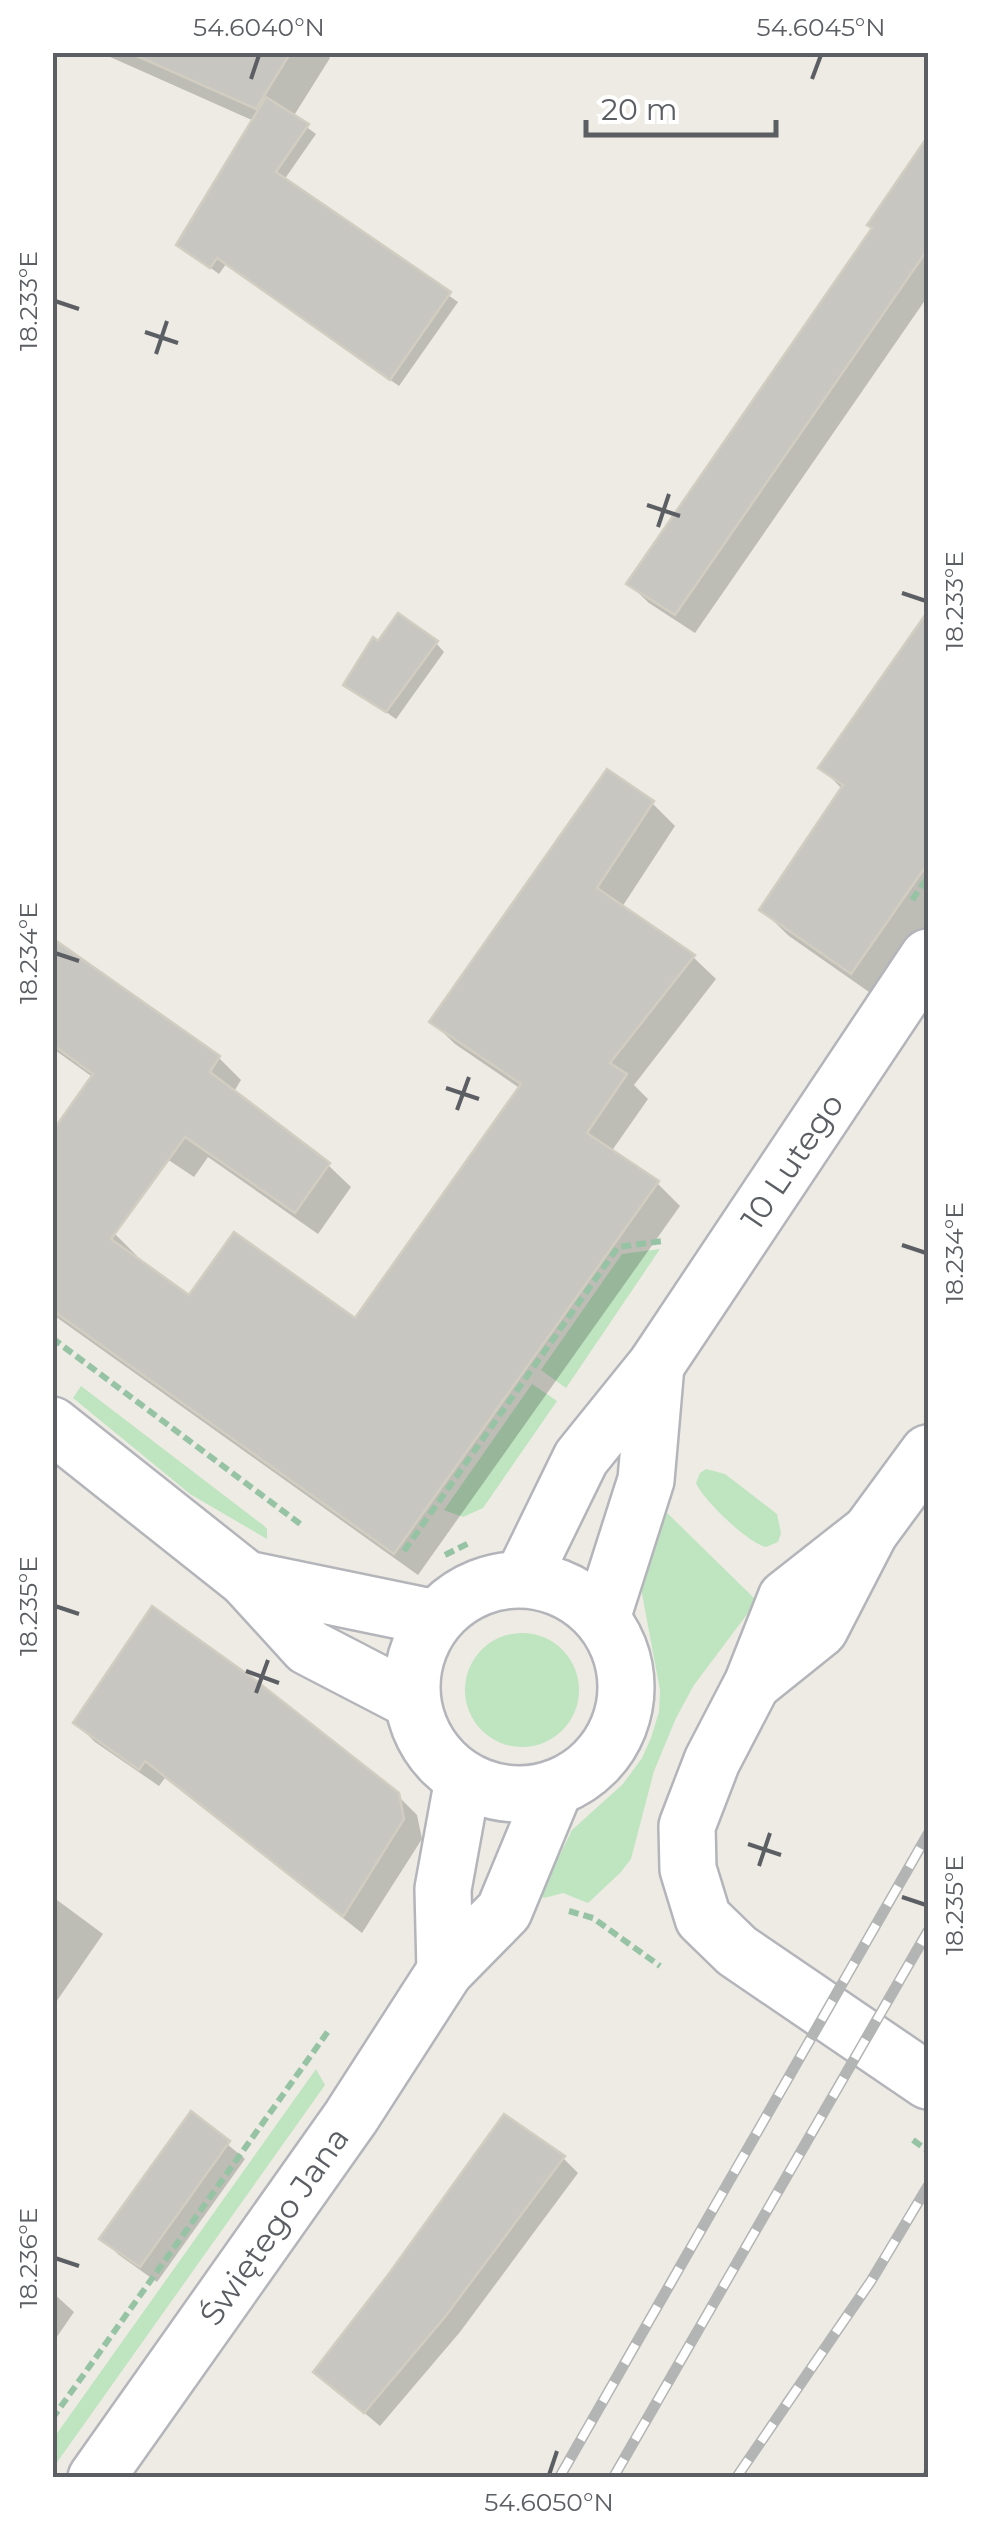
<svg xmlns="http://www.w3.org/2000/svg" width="981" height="2530" viewBox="0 0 981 2530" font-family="Montserrat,sans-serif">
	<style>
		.green { fill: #bfe4c0 }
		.shadow { fill: #0003 }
		.building { fill: #c8c6c0; stroke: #d2cdc1; stroke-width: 2.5 }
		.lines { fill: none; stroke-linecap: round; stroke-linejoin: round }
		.minor-casing { stroke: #b3b5ba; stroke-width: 60 }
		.tertiary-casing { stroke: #b3b5ba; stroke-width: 60 }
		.path { stroke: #97c3a5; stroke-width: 6; stroke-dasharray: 10 5; stroke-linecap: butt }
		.minor { stroke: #fff; stroke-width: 55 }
		.tertiary { stroke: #fff; stroke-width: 55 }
		.rail-casing { stroke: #b3b4b4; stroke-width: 11 }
		.rail { stroke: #fff; stroke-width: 8; stroke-dasharray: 22; stroke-linecap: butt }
		.ticks { fill: none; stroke: #5b5e63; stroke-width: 4 }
		.labels { text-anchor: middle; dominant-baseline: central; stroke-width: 8; stroke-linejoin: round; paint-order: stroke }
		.street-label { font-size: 32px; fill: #5b5e63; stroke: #fff }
		.neatline { fill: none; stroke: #5b5e63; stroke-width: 4 }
		.ticks-label { font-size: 25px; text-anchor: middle; fill: #5b5e63 }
	</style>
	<rect width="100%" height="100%" fill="#edebe3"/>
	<g class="green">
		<polygon points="660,1249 566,1388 541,1370 622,1254"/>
		<polygon points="532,1384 557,1401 483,1508 463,1517 444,1510"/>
		<polygon points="81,1386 263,1525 267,1529 267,1539 190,1494 73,1398"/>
		<path d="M706,1469L725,1474L777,1514L781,1533L778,1542L766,1547C748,1543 703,1500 696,1483L700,1473Z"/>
		<polygon points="660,1506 757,1601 694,1685 676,1718 654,1771 631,1859 620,1873 588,1903 563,1893 544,1898 540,1896 572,1830 623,1784 642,1758 651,1738 659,1712 660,1690 640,1583"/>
		<circle cx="522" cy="1690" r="57"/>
		<polygon points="316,2069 325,2085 53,2468 53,2439"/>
	</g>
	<g class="shadow">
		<polygon points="99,52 324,52 330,58 293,117 316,134 284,180 458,302 399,386 226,264 219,274 179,245 254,121"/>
		<polygon points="909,168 928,182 928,296 695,633 649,603 629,584 874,229"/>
		<polygon points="928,615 928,928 879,999 789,936 762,910 843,790 822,768"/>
		<polygon points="436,643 444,652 396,719 346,684 379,644"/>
		<polygon points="652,803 675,826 622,907 693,957 716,979 634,1085 648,1099 611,1152 657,1183 680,1206 418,1575 52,1314 52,1193 115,1234 137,1256 135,1259 189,1298 356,1322 521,1089 455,1044 432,1022"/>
		<polygon points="52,941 219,1058 241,1080 233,1093 328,1165 351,1187 318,1234 208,1157 194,1177 104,1117 94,1078 52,1048"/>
		<polygon points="76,1723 397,1795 417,1815 422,1839 362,1933 165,1778 159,1786 95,1742"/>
		<polygon points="57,1900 103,1934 52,2008 52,1906"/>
		<polygon points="192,2115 245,2159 157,2282 119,2255 102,2239"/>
		<polygon points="504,2118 563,2158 578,2173 460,2332 380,2426 316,2372"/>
		<polygon points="52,2292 74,2312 52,2344"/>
	</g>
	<g class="building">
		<polygon points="128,52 291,52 256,109"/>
		<polygon points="266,97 309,124 276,172 451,292 390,380 217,258 210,268 176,245"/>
		<polygon points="928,136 928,249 675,615 626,584 872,228 867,225"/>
		<polygon points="928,611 928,863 851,974 759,910 843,785 818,768"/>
		<polygon points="398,613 438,641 386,712 343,685 373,637 378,641"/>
		<polygon points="607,769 654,801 597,888 695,955 610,1063 627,1074 587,1133 659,1181 394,1554 52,1310 52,1132 93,1074 52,1044 52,938 220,1056 210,1072 330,1163 295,1213 185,1137 111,1239 189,1295 234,1232 355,1318 521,1084 429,1022"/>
		<polygon points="152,1606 254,1679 399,1793 404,1819 343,1917 145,1761 139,1770 73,1723"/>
		<polygon points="191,2111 230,2141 140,2267 99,2239"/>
		<polygon points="504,2114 565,2156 445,2317 364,2413 313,2372 388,2275"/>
	</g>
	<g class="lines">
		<defs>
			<g id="minor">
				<polyline points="870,1532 786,1598 752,1684 712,1761 687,1826 688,1869 703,1918 737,1951 928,2081"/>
				<polyline points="754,1682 820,1629 870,1532 928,1453"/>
			</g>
			<g id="tertiary">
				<polyline points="52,1425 246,1579 308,1647 412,1701"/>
				<polyline points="246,1579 435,1618"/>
				<polyline points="522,1579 581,1458 656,1365 928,957"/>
				<circle cx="519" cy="1687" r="107"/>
				<polyline points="602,1618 646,1480 656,1365"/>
				<polyline points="445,1971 443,1889 463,1779"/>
				<polyline points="96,2478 351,2117 445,1971 504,1911 555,1788"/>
			</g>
		</defs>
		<use href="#minor" class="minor-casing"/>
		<use href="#tertiary" class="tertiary-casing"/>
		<g class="path">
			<polyline points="912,900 928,877"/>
			<polyline points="52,1338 303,1526"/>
			<polyline points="404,1551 618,1247 663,1241"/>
			<polyline points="445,1555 469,1543"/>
			<polyline points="569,1911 593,1918 660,1966"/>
			<polyline points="913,2140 928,2151"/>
			<polyline points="52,2419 329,2030"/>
		</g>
		<use href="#minor" class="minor"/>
		<use href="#tertiary" class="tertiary"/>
		<defs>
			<g id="rail">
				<polyline points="559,2478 928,1834"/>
				<polyline points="613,2478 928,1931"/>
				<polyline points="736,2478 871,2281 928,2186"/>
				<polyline points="927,2478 928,2475"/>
			</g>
		</defs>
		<use href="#rail" class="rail-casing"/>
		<use href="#rail" class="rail"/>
	</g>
	<path class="ticks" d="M251,79L259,55M812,79L821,55M55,301L79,309M145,332L178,343M156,354L167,321M647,505L680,516M658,527L669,494M902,593L926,601M55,953L79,961M446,1088L479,1099M457,1110L469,1077M902,1245L926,1253M55,1606L79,1614M246,1671L279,1683M256,1693L268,1660M748,1844L781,1855M759,1866L770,1833M902,1897L926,1905M55,2258L79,2266M549,2475L557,2451"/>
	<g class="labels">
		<g class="street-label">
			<text transform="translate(792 1161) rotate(-56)">10 Lutego</text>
			<text transform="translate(274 2226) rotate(-55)">Świętego Jana</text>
		</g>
	</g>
	<rect width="981" height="2530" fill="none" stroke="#ffffff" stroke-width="110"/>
	<path d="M586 120v15h190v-15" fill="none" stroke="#5b5e63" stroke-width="5"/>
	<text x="601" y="120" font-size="30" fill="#5b5e63" stroke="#ffffff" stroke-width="8" paint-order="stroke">20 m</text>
	<rect x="55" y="55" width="871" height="2420" class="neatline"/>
	<g class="ticks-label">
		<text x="259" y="36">54.6040°N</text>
		<text x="821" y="36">54.6045°N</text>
		<text transform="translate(28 301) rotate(-90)" y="9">18.233°E</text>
		<text transform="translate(954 601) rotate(-90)" y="9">18.233°E</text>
		<text transform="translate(28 953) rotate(-90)" y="9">18.234°E</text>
		<text transform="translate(954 1253) rotate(-90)" y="9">18.234°E</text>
		<text transform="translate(28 1606) rotate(-90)" y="9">18.235°E</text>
		<text transform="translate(954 1905) rotate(-90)" y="9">18.235°E</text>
		<text transform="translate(28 2258) rotate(-90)" y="9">18.236°E</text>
		<text x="549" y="2511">54.6050°N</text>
	</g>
</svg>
